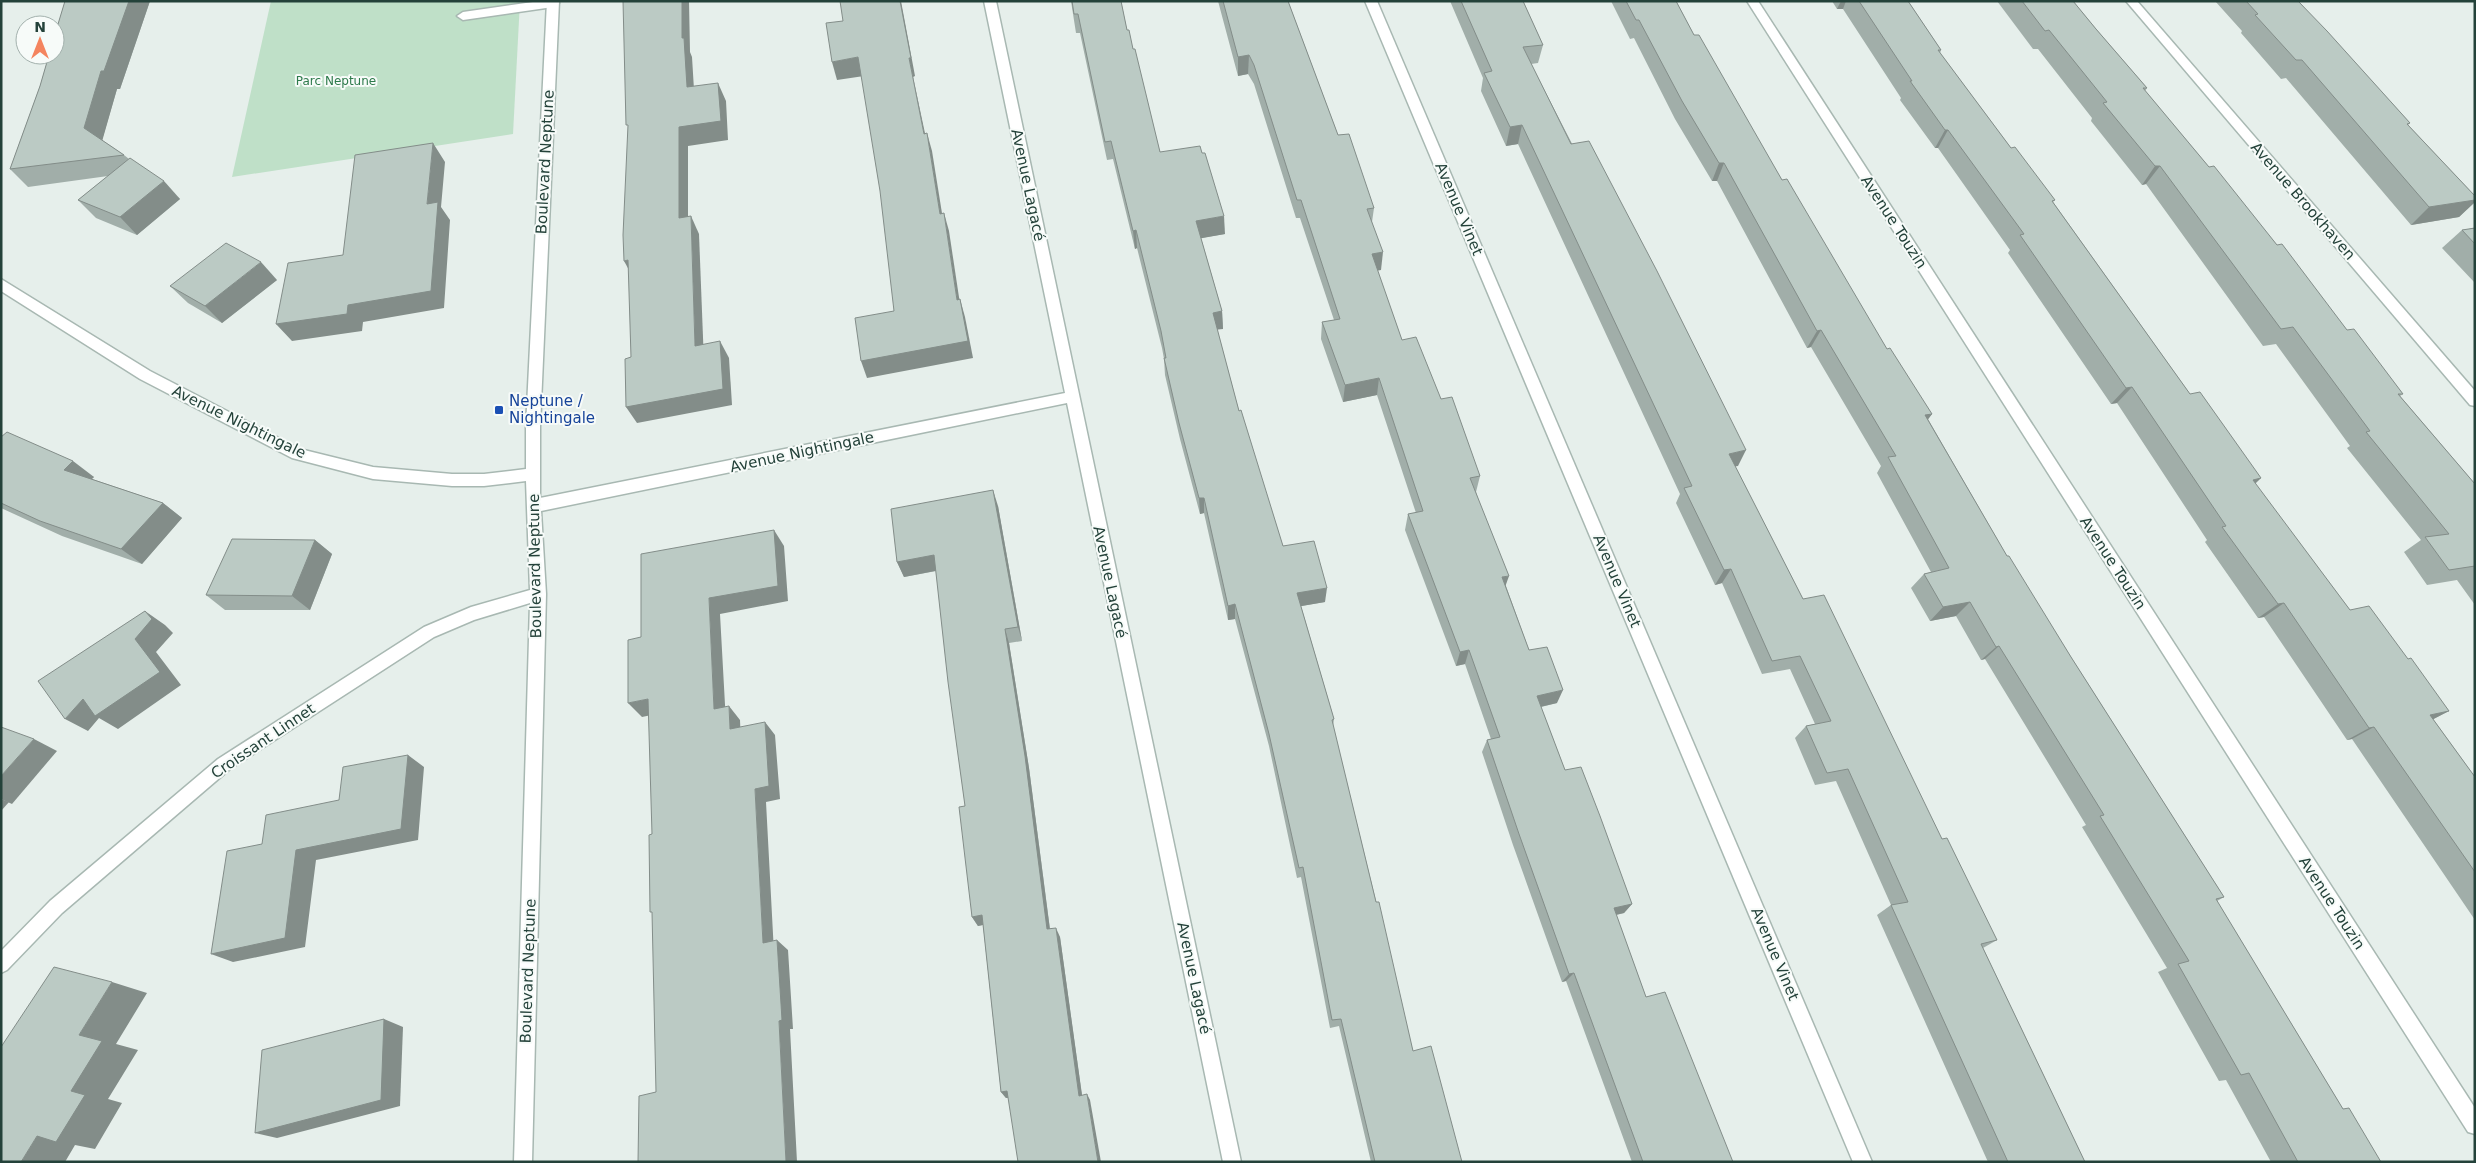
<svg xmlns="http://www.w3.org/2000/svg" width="2476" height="1163" viewBox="0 0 2476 1163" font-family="'DejaVu Sans',sans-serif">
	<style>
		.green { fill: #bfe0c8 }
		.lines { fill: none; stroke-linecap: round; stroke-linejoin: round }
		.service-casing { stroke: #a8b8b2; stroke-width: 3 }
		.minor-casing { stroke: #a8b8b2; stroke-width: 3 }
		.service { fill: #fff; fill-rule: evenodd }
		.minor { fill: #fff; fill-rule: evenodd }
		.wall { fill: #a1aea9 }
		.shaded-wall { fill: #838d89 }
		.building { fill: #bbcac4; stroke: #838d89 }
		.transit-dot { fill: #1a4fb4; stroke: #f7fbf9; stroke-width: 2 }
		.labels { text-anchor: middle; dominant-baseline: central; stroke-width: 4; stroke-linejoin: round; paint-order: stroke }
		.far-park-label { font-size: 12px; fill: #2d7a4b; stroke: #f7fbf9 }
		.street-label { font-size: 15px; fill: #24423a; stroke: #f7fbf9 }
		.transit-label { font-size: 15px; fill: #164399; stroke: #f7fbf9; text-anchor: start }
	</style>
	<rect width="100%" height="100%" fill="#e6efeb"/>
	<polygon class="green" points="271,1 520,1 513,134 232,177"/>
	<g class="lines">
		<defs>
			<polygon id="service" points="540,1 559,3 553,7 463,20 457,16 463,12"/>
			<g id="minor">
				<polygon points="547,1 559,1 540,427 540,498 1065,393 984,1 996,1 1241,1162 1223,1162 1067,403 541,511 546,594 532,1162 514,1162 530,603 474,620 434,637 230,769 62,913 7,970 1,973 1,951 50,901 218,759 424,627 471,607 530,590 526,481 484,486 452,486 373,479 292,458 140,379 1,291 1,279 150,371 300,449 373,467 452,474 484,474 526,469 526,427"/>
				<polygon points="1365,1 1377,1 1872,1162 1853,1162"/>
				<polygon points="1747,1 1758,1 2475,1108 2475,1134 2468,1132"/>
				<polygon points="2126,1 2137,1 2475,391 2475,406 2470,405"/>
			</g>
		</defs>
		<use href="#service" class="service-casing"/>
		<use href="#minor" class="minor-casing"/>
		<use href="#service" class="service"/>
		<use href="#minor" class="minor"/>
	</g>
	<g class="wall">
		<polygon points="65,1 150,1 120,89 117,89 102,140 124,155 129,159 180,199 137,235 96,218 78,200 108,176 28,187 10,169 40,86"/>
		<polygon points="1071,1 1121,1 1127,30 1133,49 1160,152 1225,234 1201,238 1222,311 1223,329 1217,329 1239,411 1283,546 1325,602 1301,606 1334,719 1333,726 1413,1051 1462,1162 1371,1162 1339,1026 1330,1028 1301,877 1297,878 1269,746 1235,619 1228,620 1204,513 1200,514 1180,439 1165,375 1164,359 1162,348 1137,248 1135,249 1113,159 1107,160 1080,33 1076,33"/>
		<polygon points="1218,1 1288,1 1338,135 1374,208 1372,222 1381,270 1377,270 1402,340 1441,399 1480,476 1476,492 1506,586 1529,650 1557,703 1541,707 1565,770 1632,904 1624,913 1616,915 1646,997 1733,1162 1632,1162 1566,981 1562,982 1513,845 1482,752 1487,740 1491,739 1465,664 1456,666 1405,530 1408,514 1416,513 1377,395 1343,402 1321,339 1322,322 1334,320 1300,218 1296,218 1254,84 1248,74 1238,76"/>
		<polygon points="1450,1 1523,1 1543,45 1538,63 1531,64 1738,466 1735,466 1803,599 1942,839 1997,940 1983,948 2085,1162 1988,1162 1877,915 1891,905 1836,781 1815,785 1795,738 1806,726 1815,724 1790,669 1762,674 1722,583 1715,585 1676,503 1680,494 1518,144 1506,146 1481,91 1483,78"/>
		<polygon points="1611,1 1676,1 1694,35 1782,180 1887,349 1932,414 1928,419 2007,556 2071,657 2224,897 2217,901 2343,1109 2381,1162 2271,1162 2226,1080 2219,1081 2158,972 2167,968 2082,827 2086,825 1985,659 1981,660 1956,616 1930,621 1911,588 1924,574 1931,572 1877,473 1881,466 1811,347 1807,348 1717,181 1712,181 1675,119 1634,38 1630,39"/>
		<polygon points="1832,1 1908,1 1941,50 1940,53 2011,148 2055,200 2053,202 2190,394 2261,478 2255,484 2350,610 2408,659 2449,711 2433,719 2475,777 2475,920 2352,739 2347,740 2264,617 2258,618 2205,542 2207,540 2117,403 2111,404 2008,253 2010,250 1938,148 1935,148 1900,100 1901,98 1843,9 1837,9"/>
		<polygon points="1997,1 2073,1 2096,29 2147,88 2145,91 2209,167 2277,245 2347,330 2403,394 2400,396 2475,484 2475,605 2457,580 2427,585 2404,552 2421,540 2347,448 2350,446 2276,344 2263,346 2146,184 2142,185 2091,121 2092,118 2038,49 2033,49"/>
		<polygon points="2215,1 2298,1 2410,123 2408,125 2475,196 2475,202 2459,217 2411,225 2286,78 2281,79 2241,33 2242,31"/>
		<polygon points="2475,228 2475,283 2442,248 2462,230"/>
		<polygon points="277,280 222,323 188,303 170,286"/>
		<polygon points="1,437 94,477 92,479 163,503 182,518 142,564 62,536 1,508"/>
		<polygon points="998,506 1022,641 1009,643 1029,768 1050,929 1060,937 1082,1096 1090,1100 1006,1098 1001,1092 983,925 978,926 972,917 965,806 936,571 904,577 897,562"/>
		<polygon points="315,540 332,554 310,610 225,610 206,595"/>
	</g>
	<g class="shaded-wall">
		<polygon points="129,1 150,1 120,89 117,89 101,145 84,128 101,71"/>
		<polygon points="682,1 689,1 690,52 692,57 695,106 687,87 682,38"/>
		<polygon points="900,1 901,1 915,76 913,77 929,152 924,134 909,58"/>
		<polygon points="1841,1 1846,1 1843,9 1837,9"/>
		<polygon points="1249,55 1248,74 1238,76 1238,57"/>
		<polygon points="858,57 864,76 837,80 832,62"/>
		<polygon points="718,83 726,101 728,140 688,146 688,236 679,218 679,127"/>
		<polygon points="1522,125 1518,144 1506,146 1510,127"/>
		<polygon points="1945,130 1948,130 1938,148 1935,148"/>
		<polygon points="927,133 932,151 945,232 940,214"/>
		<polygon points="433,143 445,162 441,207 450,220 444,308 363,322 362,331 292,341 276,324 348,305 427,204"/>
		<polygon points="1719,163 1724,163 1717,181 1712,181"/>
		<polygon points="2155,166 2160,166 2146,184 2142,185"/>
		<polygon points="164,181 180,199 137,235 120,217"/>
		<polygon points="2475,200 2475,202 2459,217 2411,225 2429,207"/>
		<polygon points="944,213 949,231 962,317 957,300"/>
		<polygon points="691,216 699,234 704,363 695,346"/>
		<polygon points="1224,216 1225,234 1197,239 1196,221"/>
		<polygon points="1136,230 1137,248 1135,249 1133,231"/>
		<polygon points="1383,252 1381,270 1370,272 1372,254"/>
		<polygon points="628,260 634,279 624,261"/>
		<polygon points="261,262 277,280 222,323 205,306"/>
		<polygon points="960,299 965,317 973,358 867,378 861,361"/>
		<polygon points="1222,311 1223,329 1213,330 1213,313"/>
		<polygon points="1821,330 1811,347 1807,348 1817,331"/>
		<polygon points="720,341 729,358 732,405 637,423 626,407"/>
		<polygon points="1379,378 1377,395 1343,402 1345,385"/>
		<polygon points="2132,387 2117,403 2111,404 2126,388"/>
		<polygon points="1932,414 1920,430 1925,415"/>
		<polygon points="1746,450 1738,466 1720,469 1729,454"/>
		<polygon points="73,461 94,477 85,485 64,470"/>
		<polygon points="2261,478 2243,494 2253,480"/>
		<polygon points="993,490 998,506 1022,641 1018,627"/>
		<polygon points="1199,498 1204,498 1204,513 1200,514"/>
		<polygon points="163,503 182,518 142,564 121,549"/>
		<polygon points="774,530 784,546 788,601 720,614 726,723 714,709 709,598"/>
		<polygon points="315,540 332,554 310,610 292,596"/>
		<polygon points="934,555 940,570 904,577 897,562"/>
		<polygon points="1731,569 1722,583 1715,585 1724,570"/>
		<polygon points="1509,576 1504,590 1502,577"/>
		<polygon points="1327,588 1325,602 1296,607 1297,593"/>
		<polygon points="1970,602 1956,616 1930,621 1943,607"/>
		<polygon points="2284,603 2264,617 2258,618 2278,604"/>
		<polygon points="1235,604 1235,619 1228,620 1228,606"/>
		<polygon points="145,611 165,625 173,633 156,652 181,685 118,729 99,718 88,731 65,719 135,639"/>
		<polygon points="1005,629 1009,643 1029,768 1051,938 1047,929"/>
		<polygon points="1999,646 1985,659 1981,660 1996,647"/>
		<polygon points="1469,650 1465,664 1456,666 1460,652"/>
		<polygon points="1563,690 1557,703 1531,709 1537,696"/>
		<polygon points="648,699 661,713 642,717 628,703"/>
		<polygon points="729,706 740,720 741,743 730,729"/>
		<polygon points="2449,711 2426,723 2430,715"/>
		<polygon points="765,722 775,735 780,799 766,802 774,953 763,943 755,789"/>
		<polygon points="2374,727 2352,739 2347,740 2369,728"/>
		<polygon points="34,739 57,751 12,804 1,799 1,776"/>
		<polygon points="408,755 424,767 418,840 316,860 305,947 233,962 211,954 296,850"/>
		<polygon points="1,799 9,802 1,811"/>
		<polygon points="1632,904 1624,913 1606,917 1614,908"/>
		<polygon points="982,915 987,924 978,926 972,917"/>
		<polygon points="1056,928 1060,937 1083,1102 1079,1096"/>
		<polygon points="777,940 788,950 793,1029 790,1029 797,1162 786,1162 779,1021"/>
		<polygon points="1574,973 1566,981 1562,982 1569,974"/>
		<polygon points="112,982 147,993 116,1044 138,1050 108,1099 122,1103 95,1149 75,1145 65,1162 21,1162 37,1136 71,1091 79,1035"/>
		<polygon points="384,1019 403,1027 400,1106 277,1138 255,1133"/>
		<polygon points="1007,1091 1012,1097 1006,1098 1001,1092"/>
		<polygon points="1087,1094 1090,1100 1101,1162 1098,1162"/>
	</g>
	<g class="building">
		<polygon points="65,1 129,1 104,71 101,71 84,128 124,155 10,169 40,86 49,55 55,55 55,34"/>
		<polygon points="623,1 682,1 682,38 684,38 687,87 718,83 721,121 679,127 679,218 691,216 695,346 720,341 723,389 626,407 625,359 631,357 628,260 624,261 623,235 628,125 626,125"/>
		<polygon points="840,1 900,1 911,58 909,58 924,134 927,133 940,214 944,213 957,300 960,299 968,341 861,361 855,318 894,311 880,191 858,57 832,62 826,23 843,21"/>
		<polygon points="1072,1 1121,1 1127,30 1129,30 1133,49 1135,49 1160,152 1200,146 1202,153 1205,153 1224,216 1196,221 1222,311 1213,313 1239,411 1241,410 1283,546 1314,541 1327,588 1297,593 1334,719 1332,720 1376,902 1379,902 1413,1051 1431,1046 1462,1162 1375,1162 1341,1019 1332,1020 1303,867 1299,868 1269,734 1235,604 1228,606 1204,498 1199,498 1179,423 1164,358 1166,358 1161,331 1136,230 1133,231 1111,141 1105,142 1078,14 1074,14"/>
		<polygon points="1223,1 1288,1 1338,135 1349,134 1374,208 1367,209 1383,252 1372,254 1402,340 1416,337 1441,399 1452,397 1480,476 1470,478 1509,576 1502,577 1529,650 1547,647 1563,690 1537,696 1565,770 1581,767 1600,816 1632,904 1614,908 1646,997 1665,992 1733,1162 1643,1162 1574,973 1569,974 1519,834 1487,740 1500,737 1469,650 1460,652 1408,514 1423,511 1379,378 1345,385 1322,322 1340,319 1301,200 1297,200 1254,65 1249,55 1238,57"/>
		<polygon points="1461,1 1523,1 1543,45 1523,47 1571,144 1589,141 1657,271 1746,450 1729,454 1803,599 1824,595 1942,839 1947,838 1997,940 1981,944 2085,1162 2008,1162 1891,905 1908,902 1848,769 1827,773 1806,726 1831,721 1800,656 1772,661 1731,569 1724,570 1684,488 1692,486 1522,125 1510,127 1484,73 1492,71"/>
		<polygon points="1626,1 1676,1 1694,35 1699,35 1782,180 1787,179 1887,349 1890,348 1932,414 1925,415 2007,556 2009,556 2071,657 2224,897 2216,899 2343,1109 2349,1108 2381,1162 2298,1162 2249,1073 2241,1075 2178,964 2189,961 2100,816 2104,815 1999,646 1996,647 1970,602 1943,607 1924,574 1949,568 1888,457 1896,456 1821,330 1817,331 1724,163 1719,163 1682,101 1639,20 1636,20"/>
		<polygon points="1859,1 1908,1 1941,50 1938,50 2011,148 2015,147 2055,200 2052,201 2190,394 2200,392 2261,478 2253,480 2350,610 2369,606 2408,659 2411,658 2449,711 2430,715 2475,777 2475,872 2374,727 2369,728 2284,603 2278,604 2222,527 2226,526 2132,387 2126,388 2020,235 2024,234 1948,130 1945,130 1910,81 1912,81"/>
		<polygon points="2022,1 2073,1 2096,29 2147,88 2143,88 2209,167 2214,166 2277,245 2282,244 2347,330 2354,329 2403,394 2398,394 2475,484 2475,566 2449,570 2425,537 2449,534 2366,432 2370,431 2293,327 2281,329 2160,166 2155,166 2103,103 2107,102 2049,30 2045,31"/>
		<polygon points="2246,1 2298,1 2327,31 2410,123 2407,124 2475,196 2475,200 2429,207 2302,60 2296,60 2255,15 2258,14"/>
		<polygon points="433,143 427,204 438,202 431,291 348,305 347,314 276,324 288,263 343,255 355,155"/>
		<polygon points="130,158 164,181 120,217 78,200"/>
		<polygon points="2475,228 2475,244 2462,230"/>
		<polygon points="226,243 261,262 205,306 170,286"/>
		<polygon points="7,432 73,461 64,470 163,503 121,549 40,521 1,503 1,437"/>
		<polygon points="993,490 1018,627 1005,629 1025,756 1047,929 1056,928 1079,1096 1087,1094 1098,1162 1018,1162 1007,1091 1001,1092 982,915 972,917 959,807 965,806 948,682 934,555 897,562 891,509"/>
		<polygon points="774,530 778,586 709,598 714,709 729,706 730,729 765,722 769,786 755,789 763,943 777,940 782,1020 779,1021 786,1162 638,1162 639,1096 656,1092 652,912 650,912 649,835 652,834 648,699 628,703 628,640 641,637 641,554"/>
		<polygon points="232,539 315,540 292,596 206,595"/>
		<polygon points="145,611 152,619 135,639 160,672 95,716 83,699 65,719 38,681"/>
		<polygon points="1,727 34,739 1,776"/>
		<polygon points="408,755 401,829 296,850 285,938 211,954 227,851 262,844 266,815 339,800 343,767"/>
		<polygon points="54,967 112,982 79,1035 102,1041 71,1091 85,1095 56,1142 37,1136 21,1162 1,1162 1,1047"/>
		<polygon points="384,1019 381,1100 255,1133 262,1050"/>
	</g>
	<rect class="transit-dot" x="494" y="405" width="10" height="10" rx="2.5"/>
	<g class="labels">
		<g class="far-park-label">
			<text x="336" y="81">Parc Neptune</text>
		</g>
		<g class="street-label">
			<text transform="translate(545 162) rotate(-87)">Boulevard Neptune</text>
			<text transform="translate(1028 185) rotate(78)">Avenue Lagacé</text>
			<text transform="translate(2303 201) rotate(49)">Avenue Brookhaven</text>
			<text transform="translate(1459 209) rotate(67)">Avenue Vinet</text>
			<text transform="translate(1894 222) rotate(57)">Avenue Touzin</text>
			<text transform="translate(239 422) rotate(26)">Avenue Nightingale</text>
			<text transform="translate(802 452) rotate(-12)">Avenue Nightingale</text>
			<text transform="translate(2113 563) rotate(57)">Avenue Touzin</text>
			<text transform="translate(535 566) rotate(-91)">Boulevard Neptune</text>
			<text transform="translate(1617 581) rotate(67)">Avenue Vinet</text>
			<text transform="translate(1110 582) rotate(78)">Avenue Lagacé</text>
			<text transform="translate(263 741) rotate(-34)">Croissant Linnet</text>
			<text transform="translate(2332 903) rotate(57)">Avenue Touzin</text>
			<text transform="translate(1775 954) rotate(67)">Avenue Vinet</text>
			<text transform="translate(528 971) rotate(-88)">Boulevard Neptune</text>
			<text transform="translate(1194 978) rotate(78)">Avenue Lagacé</text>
		</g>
		<g class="transit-label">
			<text x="509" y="401">Neptune /<tspan x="509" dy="17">Nightingale</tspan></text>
		</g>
	</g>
	<rect width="2476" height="1163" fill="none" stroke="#24423a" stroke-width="5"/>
	<g transform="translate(40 40)"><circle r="24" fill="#f7fbf9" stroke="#a3b1ad"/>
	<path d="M0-4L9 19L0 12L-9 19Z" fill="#f4845f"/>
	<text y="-8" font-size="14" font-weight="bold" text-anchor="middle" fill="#24423a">N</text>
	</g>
</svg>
